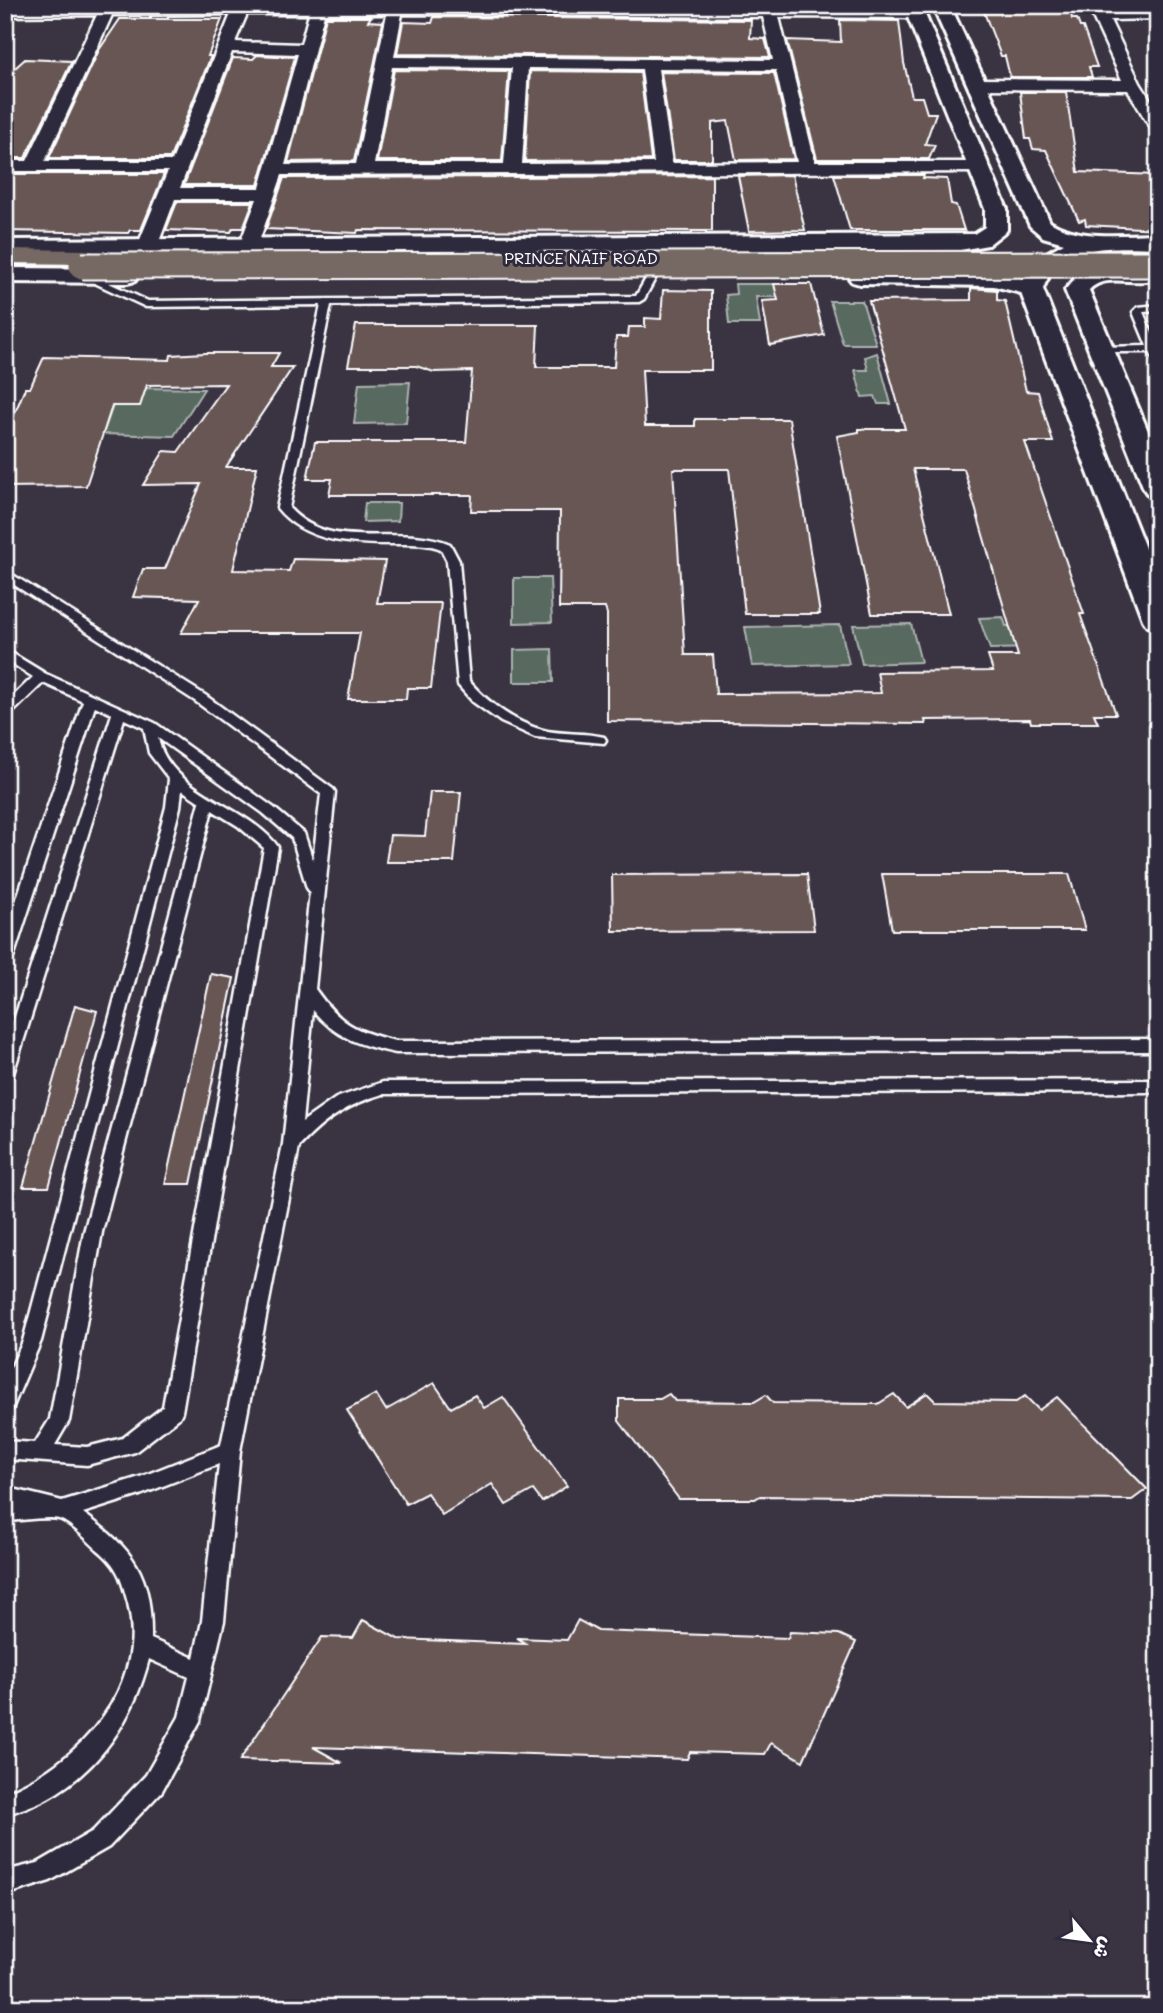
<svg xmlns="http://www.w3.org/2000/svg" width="1163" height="2013" viewBox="0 0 1163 2013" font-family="Mali,'Playpen Sans Arabic',sans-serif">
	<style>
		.green { fill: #586961; stroke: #acb4b0; stroke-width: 2 }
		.building { fill: #675755; stroke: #fff; stroke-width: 2 }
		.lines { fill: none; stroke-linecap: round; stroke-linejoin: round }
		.service-casing { stroke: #fff; stroke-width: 5 }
		.minor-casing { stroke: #fff; stroke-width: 5 }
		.tertiary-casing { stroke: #fff; stroke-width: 6 }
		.primary-casing { stroke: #fff; stroke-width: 6 }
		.service { fill: #2f2a3d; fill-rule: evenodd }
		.minor { fill: #2f2a3d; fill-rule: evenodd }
		.tertiary { fill: #2f2a3d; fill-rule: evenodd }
		.primary { fill: #766964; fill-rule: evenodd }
		.primary-bridge-casing { stroke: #fff; stroke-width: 29; stroke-linecap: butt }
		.primary-bridge { stroke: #766964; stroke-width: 25 }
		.labels { text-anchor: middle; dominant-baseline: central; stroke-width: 6; stroke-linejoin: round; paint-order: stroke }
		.far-street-label { font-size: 16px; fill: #fff; stroke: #2f2a3d }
	</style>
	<rect width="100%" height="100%" fill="#3a3342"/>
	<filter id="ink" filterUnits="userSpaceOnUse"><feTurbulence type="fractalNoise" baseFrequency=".0143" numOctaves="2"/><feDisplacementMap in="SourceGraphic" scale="14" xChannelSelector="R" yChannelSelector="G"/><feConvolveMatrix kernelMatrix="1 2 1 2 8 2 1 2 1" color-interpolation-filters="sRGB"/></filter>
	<g filter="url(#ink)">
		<g class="green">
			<polygon points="735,284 784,284 786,297 756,297 760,324 729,324 726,295 736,294"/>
			<polygon points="830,301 862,301 876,344 843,344"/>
			<polygon points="877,353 891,404 878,404 875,396 862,397 855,370 868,370 865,357"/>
			<polygon points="410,382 406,423 354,424 359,383"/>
			<polygon points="146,388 204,389 174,436 103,434 113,406 140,406"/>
			<polygon points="365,503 399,503 398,521 363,522"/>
			<polygon points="514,578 550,578 552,622 514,623"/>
			<polygon points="1003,617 1006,626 1028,626 1036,648 990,649 979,618"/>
			<polygon points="911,624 921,662 862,664 853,625"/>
			<polygon points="840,625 849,664 752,666 745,627"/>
			<polygon points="552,649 553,682 514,682 514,650"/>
		</g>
		<g class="building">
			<polygon points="982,7 1070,7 1072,19 1077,19 1080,27 1083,27 1097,67 1089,67 1092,77 1010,77 1005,56 1001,56"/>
			<polygon points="326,17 371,17 368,21 383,22 354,161 288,162"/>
			<polygon points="434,17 751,20 750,38 765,39 770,57 397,54 403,22 432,23"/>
			<polygon points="120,19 222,19 208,56 211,56 170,158 49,158 99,50"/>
			<polygon points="840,20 899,21 904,63 912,97 922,97 927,113 936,113 925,144 935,145 929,159 817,159 787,40 841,42"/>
			<polygon points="257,55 295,57 258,185 184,185 233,58 253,59"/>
			<polygon points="25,59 72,61 25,158 5,158 5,77"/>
			<polygon points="394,70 509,71 502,161 377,161"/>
			<polygon points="530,71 640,72 651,160 525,161"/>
			<polygon points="661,72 774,73 794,159 736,160 728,121 712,123 712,160 674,160"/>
			<polygon points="1020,92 1066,92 1078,172 1158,175 1158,229 1086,225 1085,219 1079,221 1046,150 1033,149 1030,139 1026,139"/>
			<polygon points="5,174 164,174 141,230 130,230 128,233 5,231"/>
			<polygon points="792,175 805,230 749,231 738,176"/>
			<polygon points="834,175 924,175 923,178 947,179 951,204 956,205 964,230 850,230"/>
			<polygon points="712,176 712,231 358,230 357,233 266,229 284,178"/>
			<polygon points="177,202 253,202 243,228 233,228 231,232 166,230"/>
			<polygon points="774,284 811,284 824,335 770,345 762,301 778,300"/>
			<polygon points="971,288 997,290 997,300 1005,301 1026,391 1038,392 1053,442 1025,442 1084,614 1080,614 1116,714 1094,714 1098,723 1031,723 1030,719 925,720 926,724 607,721 607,614 605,608 559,608 560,511 471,511 472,495 329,495 332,479 307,479 315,442 466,442 472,371 434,372 416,366 348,366 356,325 538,325 536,367 614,367 616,337 628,337 629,327 645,327 645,318 661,319 663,290 711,291 711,370 642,370 645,426 695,426 695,419 789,419 820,614 745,614 729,469 673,469 685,655 713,655 716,694 881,693 877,672 993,671 988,656 1018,656 964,469 913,469 949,614 872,614 837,436 859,432 859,429 905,429 869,301 971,300"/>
			<polygon points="205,353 279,353 271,367 293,367 226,467 257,467 233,570 289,571 293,559 385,561 377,603 441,603 431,688 407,688 406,699 348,699 360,633 181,633 199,599 133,597 143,569 165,569 201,484 143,485 164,451 178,452 226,384 147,385 140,406 112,406 86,486 5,487 5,437 25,388 30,388 44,357 170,360 171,355"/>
			<polygon points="430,792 461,792 454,862 386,862 390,835 425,836"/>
			<polygon points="807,874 814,930 613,931 612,875"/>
			<polygon points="882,874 1069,874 1085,930 892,930"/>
			<polygon points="211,974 234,978 191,1184 165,1184"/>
			<polygon points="75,1005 97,1011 49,1187 23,1187"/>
			<polygon points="434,1383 451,1408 475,1395 484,1408 503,1397 567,1486 542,1502 533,1490 506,1505 492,1484 442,1515 427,1493 406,1504 347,1410 376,1394 386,1410"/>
			<polygon points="927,1393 935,1401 1016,1402 1025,1396 1039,1410 1057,1397 1147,1489 1132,1500 760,1496 755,1499 679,1499 619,1421 619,1399 660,1399 669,1394 675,1401 754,1402 766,1395 773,1403 878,1404 894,1394 906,1407"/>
			<polygon points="363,1620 398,1639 527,1644 517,1638 567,1640 578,1620 598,1631 788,1638 790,1632 839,1634 856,1642 803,1761 771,1743 765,1754 690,1752 687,1759 313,1747 342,1763 240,1760 322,1637 353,1638"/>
		</g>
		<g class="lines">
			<defs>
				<g id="service">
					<path d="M87,273L148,301L636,296L648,275H654L656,277L644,299L639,302L331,305L289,508C332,555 398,522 450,544L459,561L469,681C488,703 515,723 543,730C562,735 584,732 604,737L606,740L604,743L535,737L501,722L473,702L458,685L447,561L441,549C426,543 410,544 393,544C352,544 305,543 277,508L321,305L146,307L84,278V274Z"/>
					<polygon points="1158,305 1158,311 1143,312 1158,347 1158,362 1154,361 1150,352 1097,352 1096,350 1101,347 1147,346 1133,312 1138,307"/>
					<path d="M5,570L205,695L333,789L335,792L315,989C339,1023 356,1032 396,1041L1158,1039V1051L396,1053C362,1046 335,1038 313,1010L302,1122L336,1098L383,1082L1158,1080V1092L383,1094C348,1104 324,1120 299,1147L240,1451L224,1621L200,1721L162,1791L109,1847L50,1881L5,1895V1871L38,1863L93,1831L146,1775L179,1717L189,1677L149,1659C134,1718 100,1770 46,1799C33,1806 18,1810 5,1815V1793C78,1764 149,1687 128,1603C121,1577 118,1566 97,1549C87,1540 71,1523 59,1519C46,1516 19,1521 5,1521V1487L62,1501L140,1477L221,1445L283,1144L310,892L307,888L292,838L263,813L158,738C169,793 248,805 278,847L182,1412L179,1418L135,1452L87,1465L5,1459V1441L35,1443L50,1419L84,1232L200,802L182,790L180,807L41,1341L12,1409L5,1411V1381L23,1341L166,807L169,779L149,753L144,728L124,719L13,1074L11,1078L5,1080V1048L112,714L95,706L13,958L5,963V934L83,701L43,683L10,715L5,716V704L33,677L5,659V649L46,674L155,723L273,807L304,833L313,861L321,794L195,701L5,579ZM212,810L238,826L264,848L163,1407L123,1438L87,1447L55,1445L69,1421L102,1232ZM219,1464L202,1621L194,1658L151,1639C152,1573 134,1550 83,1513L140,1495Z"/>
				</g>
				<g id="minor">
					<path d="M402,5L920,10L923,13L915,18L779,17L815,162H980L989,167L980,172L282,175L256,250H242L239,246L257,199H175L157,247L147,253L137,247L168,171H5V161H27L97,15L5,16V6ZM231,14L172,161H45L112,15ZM247,14H309L301,44L235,42ZM324,14H387L356,164L285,165ZM402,14L763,17L773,60L394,57ZM232,52L298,54L260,188H180ZM392,67L512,68L504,164H374ZM528,68L642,69L654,163L522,164ZM658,69L776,70L797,162L672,163Z"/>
					<polygon points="1117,9 1158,9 1158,19 1110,20 1140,83 1158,112 1158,132 1152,131 1128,90 977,89 969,84 977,79 1122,80 1093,17 1096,14"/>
				</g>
				<g id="tertiary">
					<polygon points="903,5 921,5 1007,209 1007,230 988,245 960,250 5,254 5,240 974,234 985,227 985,209"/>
					<path d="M932,5H950L1050,222C1080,241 1124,234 1158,234V248C1115,247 1060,241 1043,289L1158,581V629L1147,626L1143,620L1021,293L994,286L860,284L852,282L848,277L852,272L860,270L995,272L1023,279L1037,258L1064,243L1043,237L1030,226Z"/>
					<path d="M1106,267L1152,270L1156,275L1152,280C1132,285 1105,273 1089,290L1158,455V497L1148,495L1144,489L1065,290L1080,273Z"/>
					<polygon points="5,268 127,269 135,271 139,276 135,281 127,283 5,282"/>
				</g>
				<polygon id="primary" points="5,249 86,250 94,252 97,257 94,262 86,264 5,263"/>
			</defs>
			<use href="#service" class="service-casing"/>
			<use href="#minor" class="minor-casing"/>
			<use href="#tertiary" class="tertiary-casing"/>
			<use href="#primary" class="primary-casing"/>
			<use href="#service" class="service"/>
			<use href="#minor" class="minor"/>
			<use href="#tertiary" class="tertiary"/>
			<use href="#primary" class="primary"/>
			<defs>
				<polyline id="primary-bridge" points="82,266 1158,264"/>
			</defs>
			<use href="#primary-bridge" class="primary-bridge-casing"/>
			<use href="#primary-bridge" class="primary-bridge"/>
		</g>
	</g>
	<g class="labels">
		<g class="far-street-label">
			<text x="581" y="257">PRINCE NAIF ROAD</text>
		</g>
	</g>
	<rect width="1163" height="2013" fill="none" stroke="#2f2a3d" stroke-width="28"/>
	<rect x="14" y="14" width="1135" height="1985" fill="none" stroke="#fff" stroke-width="2.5" filter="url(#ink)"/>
	<g transform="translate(1089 1940) rotate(119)" stroke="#2f2a3d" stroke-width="5" paint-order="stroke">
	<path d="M0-5L12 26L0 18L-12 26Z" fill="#ffffff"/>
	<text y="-10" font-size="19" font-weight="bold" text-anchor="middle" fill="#ffffff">ش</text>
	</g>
</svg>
